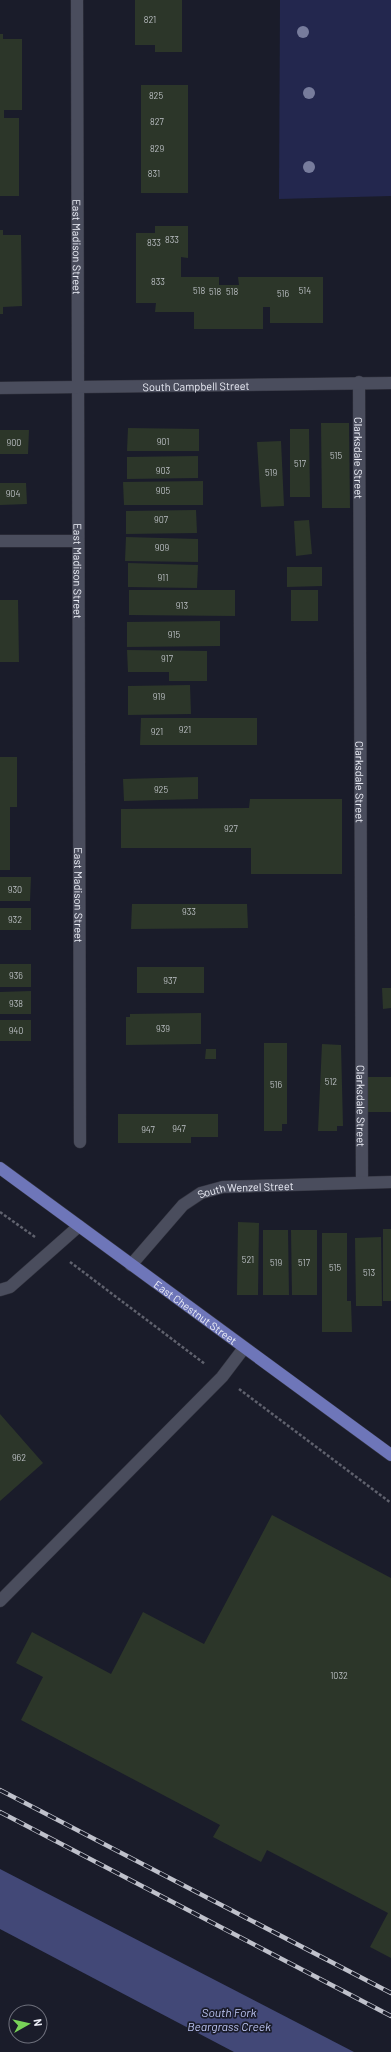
<svg xmlns="http://www.w3.org/2000/svg" width="391" height="2052" viewBox="0 0 391 2052" font-family="Barlow,sans-serif">
	<style>
		.green { fill: #23274e }
		.water { fill: #424877 }
		.building { fill: #2c3629 }
		.lines { fill: none; stroke-linecap: round; stroke-linejoin: round }
		.minor-casing { stroke: #343540; stroke-width: 13 }
		.major-casing { stroke: #343540; stroke-width: 13 }
		.path { stroke: #60626e; stroke-width: 2.5; stroke-dasharray: 3 2; stroke-linecap: butt }
		.minor { stroke: #4a4d5d; stroke-width: 12 }
		.major { stroke: #6e76b9; stroke-width: 12 }
		.rail-casing { stroke: #bfc1cb; stroke-width: 4.5 }
		.rail { stroke: #1a1c2a; stroke-width: 3; stroke-dasharray: 9; stroke-linecap: butt }
		.tree { fill: #777c9c }
		.labels { text-anchor: middle; dominant-baseline: central; stroke-width: 3.5; stroke-linejoin: round; paint-order: stroke }
		.number-label { font-size: 9px; fill: #bbbfc3 }
		.street-label { font-size: 11px; fill: #ebedf6; stroke: #1a1c2a }
		.water-label { font-size: 12px; font-style: italic; fill: #bcc4f2; stroke: #1a1c2a }
	</style>
	<rect width="100%" height="100%" fill="#1a1c2a"/>
	<polygon class="green" points="280,0 391,0 391,196 279,199"/>
	<polygon class="water" points="0,1869 354,2052 234,2052 0,1929"/>
	<g class="building">
		<polygon points="135,0 182,0 182,52 155,52 155,45 135,45"/>
		<polygon points="0,34 3,34 3,39 22,39 22,110 4,110 4,118 19,118 19,196 0,196"/>
		<rect x="141" y="85" width="47" height="108"/>
		<polygon points="155,226 188,226 188,258 181,257 181,277 219,277 219,285 239,285 238,277 323,277 323,323 270,323 270,307 263,307 263,329 194,329 194,312 155,312 156,303 136,303 136,233 155,233"/>
		<polygon points="0,230 3,230 3,235 21,235 22,306 3,307 3,314 0,314"/>
		<polygon points="321,423 349,423 350,508 322,508"/>
		<polygon points="128,428 199,429 199,451 127,451"/>
		<polygon points="290,429 309,429 310,497 290,497"/>
		<polygon points="0,430 29,430 28,454 0,454"/>
		<polygon points="281,441 284,506 261,507 257,442"/>
		<polygon points="198,456 198,478 127,479 127,457"/>
		<polygon points="203,481 203,505 124,505 123,482"/>
		<polygon points="0,483 26,483 27,504 0,505"/>
		<polygon points="196,510 197,533 126,534 126,511"/>
		<polygon points="309,520 312,554 296,556 294,521"/>
		<polygon points="126,537 198,539 198,562 125,561"/>
		<polygon points="128,563 198,565 197,588 128,587"/>
		<polygon points="287,567 322,567 322,586 287,587"/>
		<polygon points="129,590 235,590 235,616 129,615"/>
		<rect x="291" y="590" width="27" height="31"/>
		<polygon points="0,600 18,600 19,662 0,662"/>
		<polygon points="220,621 220,646 127,647 127,622"/>
		<polygon points="127,650 207,651 207,681 169,681 169,672 128,672"/>
		<polygon points="190,685 191,714 128,715 128,686"/>
		<polygon points="141,718 257,718 257,745 140,745"/>
		<polygon points="0,757 17,757 17,807 10,807 10,870 0,870"/>
		<polygon points="198,777 198,799 124,801 123,779"/>
		<polygon points="250,799 342,799 342,874 251,874 251,848 121,848 121,809 249,808"/>
		<polygon points="0,877 31,877 30,901 0,901"/>
		<polygon points="132,904 247,904 248,928 131,929"/>
		<rect x="0" y="908" width="31" height="22"/>
		<rect x="0" y="964" width="31" height="23"/>
		<rect x="137" y="967" width="67" height="26"/>
		<polygon points="382,988 391,988 391,1008 383,1009"/>
		<polygon points="31,991 31,1014 0,1014 0,992"/>
		<polygon points="201,1013 201,1044 126,1045 126,1017 130,1017 130,1014"/>
		<rect x="0" y="1020" width="31" height="21"/>
		<polygon points="264,1043 287,1043 287,1124 282,1124 282,1131 264,1131"/>
		<polygon points="322,1044 341,1045 343,1126 337,1126 337,1131 318,1131"/>
		<polygon points="206,1049 216,1049 216,1059 205,1059"/>
		<rect x="365" y="1077" width="26" height="35"/>
		<polygon points="118,1114 218,1114 218,1137 191,1137 191,1143 118,1143"/>
		<polygon points="238,1222 259,1223 258,1295 237,1295"/>
		<rect x="383" y="1229" width="8" height="72"/>
		<polygon points="263,1230 288,1230 289,1295 263,1295"/>
		<polygon points="291,1230 317,1230 317,1295 292,1295"/>
		<polygon points="322,1233 347,1233 347,1301 351,1301 352,1332 322,1332"/>
		<polygon points="381,1237 382,1306 356,1306 355,1238"/>
		<polygon points="0,1414 43,1463 0,1501"/>
		<polygon points="272,1515 391,1578 391,1958 370,1947 388,1913 267,1850 261,1862 213,1837 220,1825 21,1720 43,1677 16,1663 32,1632 111,1674 143,1612 204,1644"/>
	</g>
	<g class="lines">
		<defs>
			<g id="minor">
				<path id="s1" d="M77,0L80,1142"/>
				<path id="s2" d="M359,382L362,1182"/>
				<path id="s3" d="M0,388L391,383"/>
				<polyline points="0,541 78,541"/>
				<path id="s4" d="M131,1265L183,1205L201,1193L223,1187L391,1182"/>
				<polyline points="0,1290 10,1287 79,1226"/>
				<polyline points="0,1601 222,1377 244,1348"/>
			</g>
			<g id="major">
				<path id="s5" d="M0,1168L391,1455"/>
			</g>
		</defs>
		<use href="#minor" class="minor-casing"/>
		<use href="#major" class="major-casing"/>
		<g class="path">
			<polyline points="0,1212 35,1237"/>
			<polyline points="70,1262 205,1364"/>
			<polyline points="239,1389 391,1503"/>
		</g>
		<use href="#minor" class="minor"/>
		<use href="#major" class="major"/>
		<defs>
			<g id="rail">
				<polyline points="0,1790 391,1993"/>
				<polyline points="0,1812 391,2016"/>
			</g>
		</defs>
		<use href="#rail" class="rail-casing"/>
		<use href="#rail" class="rail"/>
	</g>
	<g class="tree">
		<circle cx="303" cy="32" r="6"/>
		<circle cx="309" cy="93" r="6"/>
		<circle cx="309" cy="167" r="6"/>
	</g>
	<g class="labels">
		<g class="number-label">
			<text x="150" y="19">821</text>
			<text x="156" y="95">825</text>
			<text x="157" y="121">827</text>
			<text x="157" y="148">829</text>
			<text x="154" y="173">831</text>
			<text x="172" y="239">833</text>
			<text x="154" y="242">833</text>
			<text x="158" y="281">833</text>
			<text x="199" y="290">518</text>
			<text x="305" y="290">514</text>
			<text x="215" y="291">518</text>
			<text x="232" y="291">518</text>
			<text x="283" y="293">516</text>
			<text x="163" y="441">901</text>
			<text x="14" y="442">900</text>
			<text x="336" y="455">515</text>
			<text x="300" y="463">517</text>
			<text x="163" y="470">903</text>
			<text x="271" y="472">519</text>
			<text x="163" y="490">905</text>
			<text x="13" y="493">904</text>
			<text x="161" y="519">907</text>
			<text x="162" y="547">909</text>
			<text x="163" y="577">911</text>
			<text x="182" y="605">913</text>
			<text x="174" y="634">915</text>
			<text x="167" y="658">917</text>
			<text x="159" y="696">919</text>
			<text x="185" y="729">921</text>
			<text x="157" y="731">921</text>
			<text x="161" y="789">925</text>
			<text x="231" y="828">927</text>
			<text x="15" y="889">930</text>
			<text x="189" y="911">933</text>
			<text x="15" y="919">932</text>
			<text x="16" y="975">936</text>
			<text x="170" y="980">937</text>
			<text x="16" y="1003">938</text>
			<text x="163" y="1028">939</text>
			<text x="16" y="1030">940</text>
			<text x="331" y="1081">512</text>
			<text x="276" y="1084">516</text>
			<text x="179" y="1128">947</text>
			<text x="148" y="1129">947</text>
			<text x="248" y="1259">521</text>
			<text x="276" y="1262">519</text>
			<text x="304" y="1262">517</text>
			<text x="335" y="1267">515</text>
			<text x="369" y="1272">513</text>
			<text x="19" y="1457">962</text>
			<text x="339" y="1675">1032</text>
		</g>
		<g class="street-label">
			<text stroke="none"><textPath href="#s1" startOffset="247">East Madison Street</textPath></text>
			<text stroke="none"><textPath href="#s3" startOffset="196">South Campbell Street</textPath></text>
			<text stroke="none"><textPath href="#s2" startOffset="76">Clarksdale Street</textPath></text>
			<text stroke="none"><textPath href="#s1" startOffset="571">East Madison Street</textPath></text>
			<text stroke="none"><textPath href="#s2" startOffset="400">Clarksdale Street</textPath></text>
			<text stroke="none"><textPath href="#s1" startOffset="895">East Madison Street</textPath></text>
			<text stroke="none"><textPath href="#s2" startOffset="724">Clarksdale Street</textPath></text>
			<text stroke="none"><textPath href="#s4" startOffset="146">South Wenzel Street</textPath></text>
			<text stroke="none"><textPath href="#s5" startOffset="243">East Chestnut Street</textPath></text>
		</g>
		<g class="water-label">
			<text x="229" y="2012">South Fork<tspan x="229" dy="14">Beargrass Creek</tspan></text>
		</g>
	</g>
	<g transform="translate(28 2024) rotate(82)"><circle r="19" fill="#1a1c2a" stroke="#6e707c"/>
	<path d="M0-3L7 15L0 10L-7 15Z" fill="#78d258"/>
	<text y="-6" font-size="11" font-weight="bold" text-anchor="middle" fill="#ebedf6">N</text>
	</g>
</svg>
